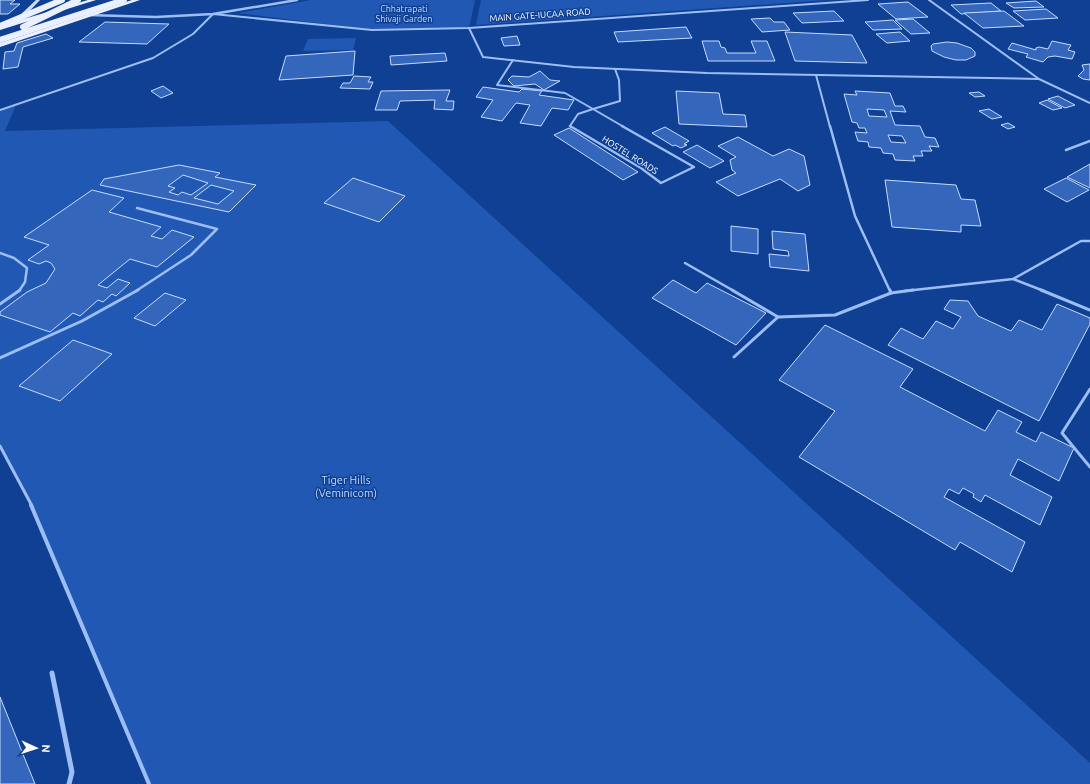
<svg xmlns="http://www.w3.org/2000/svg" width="1090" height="784" viewBox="0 0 1090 784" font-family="Ubuntu,sans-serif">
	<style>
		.green { fill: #2158b4 }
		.building { fill: #3466bc; stroke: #c5dbfe; fill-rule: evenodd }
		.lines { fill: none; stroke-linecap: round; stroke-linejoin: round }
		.lane-far3 { stroke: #9dbef4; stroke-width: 2 }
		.lane-far2 { stroke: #9dbef4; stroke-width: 2.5 }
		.lane-far1 { stroke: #9dbef4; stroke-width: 3 }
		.lane { stroke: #9dbef4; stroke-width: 4 }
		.street-far1 { stroke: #9dbef4; stroke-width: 2.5 }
		.street { stroke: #9dbef4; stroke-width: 5 }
		.secondary { fill: #cddefd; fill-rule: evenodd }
		.primary { fill: #eaf0ff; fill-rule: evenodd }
		.primary-bridge { stroke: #eaf0ff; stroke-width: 6 }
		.labels { text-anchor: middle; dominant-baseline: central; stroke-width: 3; stroke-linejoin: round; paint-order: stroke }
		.far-park-label { font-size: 9px; fill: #c5dbfe; stroke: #0f4094 }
		.far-street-label { font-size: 9px; fill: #fff; stroke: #0f4094 }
		.park-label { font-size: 11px; fill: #c5dbfe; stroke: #0f4094 }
	</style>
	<rect width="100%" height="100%" fill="#0f4094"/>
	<g class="green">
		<polygon points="311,0 475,0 469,28 372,30 238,13"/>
		<polygon points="481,0 828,0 476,25"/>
		<polygon points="356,38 353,50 303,51 308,39"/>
		<polygon points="16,105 5,131 388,121 1090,763 1090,784 149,784 36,514 0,446 0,110"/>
	</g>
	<g class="building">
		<polygon points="0,0 15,0 10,4 20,4 8,14 0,14"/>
		<polygon points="1036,1 1044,7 1014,8 1006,3"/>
		<polygon points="908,2 928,17 896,19 878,4"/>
		<polygon points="991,3 1001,11 961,14 951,5"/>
		<polygon points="1046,9 1058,18 1025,20 1013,11"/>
		<polygon points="834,11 844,21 802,23 793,13"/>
		<polygon points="1004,11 1024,26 983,28 964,13"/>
		<polygon points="770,18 774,22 784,22 790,30 762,32 751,19"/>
		<polygon points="913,19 930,33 911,34 895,20"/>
		<polygon points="893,20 902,29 873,30 865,22"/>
		<polygon points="105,22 169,24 147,44 79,42"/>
		<polygon points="686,27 692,38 618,42 614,32"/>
		<polygon points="785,32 852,35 867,63 795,61"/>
		<polygon points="900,32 910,41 887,43 876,34"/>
		<polygon points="46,34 53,38 23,47 18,67 3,69 5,52 14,51 17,43"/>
		<polygon points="517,36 520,45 504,46 501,38"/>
		<polygon points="702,41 719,41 721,47 725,48 727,53 756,53 751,41 767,41 775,61 708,61"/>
		<polygon points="1052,41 1071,45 1068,50 1075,52 1072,59 1055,56 1048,57 1043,62 1026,57 1028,54 1008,49 1012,43 1036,50 1036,48 1039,47 1048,49"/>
		<polygon points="947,42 957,43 971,48 975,52 975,56 966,60 956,60 944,57 932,51 931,46 933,44"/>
		<polygon points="355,51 353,75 279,80 286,56"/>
		<polygon points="445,53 447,61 391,65 390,56"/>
		<polygon points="1090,64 1090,80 1083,79 1078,76 1084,70 1082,65"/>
		<polygon points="540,71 550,80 560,81 544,90 535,84 514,86 508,80 512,76 529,77"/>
		<polygon points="354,76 371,77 368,82 373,82 370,89 340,88 343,83 350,83"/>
		<polygon points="163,86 173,93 161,98 151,91"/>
		<polygon points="483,87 519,92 522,89 542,91 539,95 574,100 568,110 552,108 541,126 520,123 530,105 516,103 502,121 481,117 493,100 476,97"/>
		<polygon points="450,90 446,101 454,101 453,110 434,109 435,100 400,101 397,110 375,110 381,91"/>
		<polygon points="676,91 719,93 723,114 745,115 747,127 679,124"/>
		<path d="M855,91L890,93L895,106H903L906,112L890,111L895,125L920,126L925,137L935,138L939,147L929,146L932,151H921L923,156H913L915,161L895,160L893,154L883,153L881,148L869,147L868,142L858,141L855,132L867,133L865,128H859L857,123L852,122L844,94L857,95ZM867,109L884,110L887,117L869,116ZM888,135L902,136L906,143L891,142Z"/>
		<polygon points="979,92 985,96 975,97 969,93"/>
		<polygon points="1058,96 1075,105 1065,108 1048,99"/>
		<polygon points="1047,100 1062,108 1053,110 1039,103"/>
		<polygon points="989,109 1002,117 992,119 979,111"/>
		<polygon points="1008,123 1015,127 1008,129 1001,125"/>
		<polygon points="665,127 689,141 684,144 687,145 681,148 675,145 673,146 652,133"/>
		<polygon points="569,128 638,172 623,180 554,135"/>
		<polygon points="738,137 773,156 789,149 804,156 810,185 798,191 780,179 738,196 716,182 736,173 732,170 730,160 736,157 718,146"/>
		<polygon points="697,145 724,161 710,168 683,152"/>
		<polygon points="1090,164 1090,188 1067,177"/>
		<path d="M179,165L220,173L215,177L256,185L229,212L100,185L104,179ZM183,175L208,183L191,195L182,192L178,195L169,192L175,188L168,186ZM211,185L234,191L218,204L194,198Z"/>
		<polygon points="353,178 405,196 379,222 324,203"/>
		<polygon points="1066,178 1089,190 1067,202 1044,189"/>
		<polygon points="885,180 956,185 961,199 975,200 981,226 961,225 961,232 892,227"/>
		<polygon points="92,190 124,198 109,212 161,227 151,236 162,239 172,230 194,237 157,267 130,259 98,285 107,288 118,279 130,283 116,296 112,294 103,302 98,300 80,316 73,313 50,332 0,315 0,312 27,292 46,283 55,269 51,263 46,261 39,264 28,260 49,245 24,237"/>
		<polygon points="731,226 758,229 758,254 731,251"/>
		<polygon points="772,231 805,234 809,271 770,267 769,254 789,256 788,251 773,249"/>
		<polygon points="673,280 696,293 707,283 766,313 736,345 652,298"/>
		<polygon points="165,293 186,300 155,326 134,318"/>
		<polygon points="950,300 968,301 978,316 1011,331 1019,320 1042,330 1057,304 1090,318 1090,324 1039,421 888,345 901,328 923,339 936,321 953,329 961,317 944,309"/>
		<polygon points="825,325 913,369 900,387 985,431 998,410 1022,422 1016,432 1036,442 1041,432 1074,448 1059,481 1018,459 1010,475 1052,497 1040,525 985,495 981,502 973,497 974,494 963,488 959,494 949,489 944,497 1025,542 1012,572 960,542 955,550 799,457 835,411 779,380"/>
		<polygon points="73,340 112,354 60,401 19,386"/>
		<polygon points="0,697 35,784 0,784"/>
	</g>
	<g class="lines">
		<g class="lane-far3">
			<polyline points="929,0 1039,79 1090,103"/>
			<polyline points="469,28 483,57 574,67 707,73 1039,79"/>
			<polyline points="513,60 497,85 565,93 593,109"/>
			<polyline points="816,75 830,127"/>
			<polyline points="593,109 624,127"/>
			<polyline points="593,109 620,101 619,80 615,69"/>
			<polyline points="0,110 153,58 193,34 213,14 372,30 469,28 868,0"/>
			<polyline points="571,127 570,126 578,114 593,109"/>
		</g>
		<g class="lane-far2">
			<polyline points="570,126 641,168 661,183 694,167 622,126"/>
			<polyline points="830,126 855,216 890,291"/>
			<polyline points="1066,150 1090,141"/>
			<polyline points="0,253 14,258 27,268 25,282 19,291"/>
			<polyline points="685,263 734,291"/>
			<polyline points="1013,279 1044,291"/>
			<polyline points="136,291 191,255 217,229 137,208"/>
			<polyline points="905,291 1013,279 1081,241 1090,241"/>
		</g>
		<g class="lane-far1">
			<polyline points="732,290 778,317"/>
			<polyline points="890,290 891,293 913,290"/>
			<polyline points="1041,290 1090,310"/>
			<polyline points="0,304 20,290"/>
			<polyline points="734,357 778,317 835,315 891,293"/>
			<polyline points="0,358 82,321 138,290"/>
			<polyline points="1090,389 1062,433 1090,467"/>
			<polyline points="0,446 32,506"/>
		</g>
		<polyline class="lane" points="31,505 149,784"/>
		<polyline class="street-far1" points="88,15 156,17 213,14 297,0"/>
		<polyline class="street" points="52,673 72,772 69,784"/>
		<polygon class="secondary" points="36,0 40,0 21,20 17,20 17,18"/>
		<g class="primary">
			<polygon points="88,0 96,0 0,30 0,26"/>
			<polygon points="132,0 140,0 0,47 0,43"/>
		</g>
		<g class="primary-bridge">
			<polyline points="0,26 62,0"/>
			<polyline points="23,27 78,0"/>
			<polyline points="0,40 124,0"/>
		</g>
	</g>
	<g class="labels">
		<g class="far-park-label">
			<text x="404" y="9">Chhatrapati<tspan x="404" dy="10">Shivaji Garden</tspan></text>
		</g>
		<g class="far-street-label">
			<text transform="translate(540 15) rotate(-4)">MAIN GATE-IUCAA ROAD</text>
			<text transform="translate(630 155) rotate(32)">HOSTEL ROADS</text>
		</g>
		<g class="park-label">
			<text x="346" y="480">Tiger Hills<tspan x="346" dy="13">(Veminicom)</tspan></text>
		</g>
	</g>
	<g transform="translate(36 748) rotate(93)" stroke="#0f4094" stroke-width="3" paint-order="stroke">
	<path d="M0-3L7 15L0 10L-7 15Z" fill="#ffffff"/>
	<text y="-6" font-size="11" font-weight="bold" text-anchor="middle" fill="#ffffff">N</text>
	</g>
</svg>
